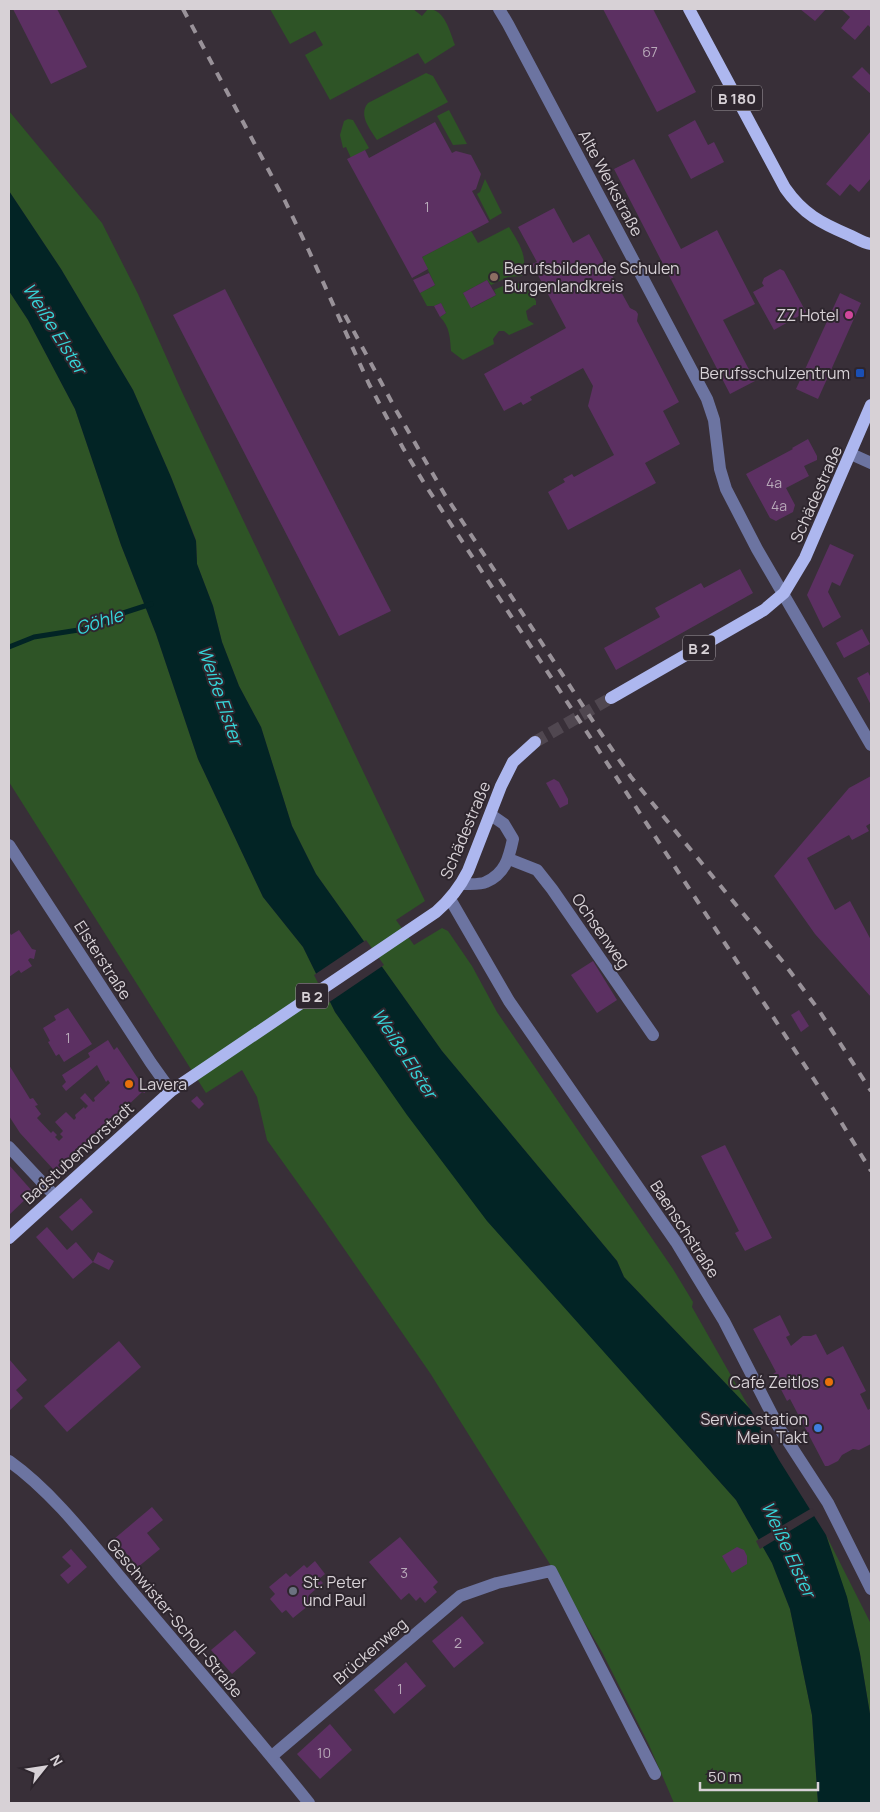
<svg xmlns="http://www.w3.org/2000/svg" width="880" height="1812" viewBox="0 0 880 1812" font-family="Manrope,sans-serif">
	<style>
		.green { fill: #2e5426 }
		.water { fill: #022425 }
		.pier { fill: #382f38 }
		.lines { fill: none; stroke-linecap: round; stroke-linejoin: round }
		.stream { stroke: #022425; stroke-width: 5 }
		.building { fill: #5c3062 }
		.major-tunnel { stroke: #504750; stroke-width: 12; stroke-dasharray: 12 6; stroke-linecap: butt }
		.minor { stroke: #6c74a1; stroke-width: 12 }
		.major { stroke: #adb7ef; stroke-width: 12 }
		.rail { stroke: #999299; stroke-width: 4; stroke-dasharray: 9 9; stroke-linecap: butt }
		.education-dot { fill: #8d6e63; stroke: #2e262e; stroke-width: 2 }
		.hotel-dot { fill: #d1479c; stroke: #2e262e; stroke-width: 2 }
		.transit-dot { fill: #1a4fb4; stroke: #2e262e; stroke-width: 2 }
		.food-dot { fill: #e8710a; stroke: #2e262e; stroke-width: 2 }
		.shop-dot { fill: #3f7fe0; stroke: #2e262e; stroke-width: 2 }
		.worship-dot { fill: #6b7280; stroke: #2e262e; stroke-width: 2 }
		.labels { text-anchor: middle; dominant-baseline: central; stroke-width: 4; stroke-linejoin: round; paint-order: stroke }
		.number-label { font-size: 14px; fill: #b8a9b9 }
		.shield { fill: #2e262e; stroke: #a49ea4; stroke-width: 1 }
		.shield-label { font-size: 15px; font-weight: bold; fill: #d7d1d6 }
		.street-label { font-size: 16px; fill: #d7d1d6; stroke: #2e262e }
		.poi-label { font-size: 16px; fill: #d7d1d6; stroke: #2e262e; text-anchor: end }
		.water-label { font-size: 18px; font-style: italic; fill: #36d6da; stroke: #2e262e }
	</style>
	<rect width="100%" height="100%" fill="#382f38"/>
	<g class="green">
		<path d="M270,9H413L422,16L428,9C445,9 450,32 455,45L425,64L418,53L330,100L305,55L323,45L315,31L290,44Z"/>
		<path d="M426,73L433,76L448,102L377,140C370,129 358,115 368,103Z"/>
		<polygon points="449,110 467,144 453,145 437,116"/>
		<polygon points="9,111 102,223 138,294 182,392 425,901 396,920 414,945 442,928 448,931 472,966 497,1012 673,1269 693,1302 692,1307 750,1409 624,1277 617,1261 442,1051 316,874 292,826 261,727 239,686 222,642 213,606 197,564 196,540 171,477 133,390 61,269 9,191"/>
		<polygon points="348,119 353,120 369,148 351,158 346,147 343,148 340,135 344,121"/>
		<polygon points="485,179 502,213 490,220 477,194 480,192"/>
		<path d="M509,227C515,237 523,248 524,260C525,265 522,270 522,276L508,277L491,285L487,280L463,293L472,308L496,295L494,290C503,285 515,282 526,284L536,301V305H534L526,311L528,320L534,324L509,335L504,331H499L493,339L494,344L463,360L451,351C450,338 450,327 440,317L446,313L441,303L434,306H427L420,293L435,285L422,257L471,231L478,243Z"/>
		<polygon points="9,291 28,320 75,409 121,545 156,634 198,759 263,897 303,947 335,1012 569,1311 736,1500 772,1563 790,1609 812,1715 818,1803 674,1803 649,1745 602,1652 548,1561 430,1373 320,1214 267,1140 257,1097 242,1070 206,1093 9,782"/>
		<polygon points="826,1535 871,1624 871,1720 860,1654 847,1598"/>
	</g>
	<polygon class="water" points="9,191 61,269 133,390 171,477 196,541 197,564 213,606 222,642 239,686 261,727 292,826 316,874 442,1051 617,1261 624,1277 750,1409 779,1460 826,1535 847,1597 860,1654 871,1720 871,1803 818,1803 812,1715 790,1609 772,1563 736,1500 487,1221 407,1115 335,1012 303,947 263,897 198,759 156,634 121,545 75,409 28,320 9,291"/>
	<g class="pier">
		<polygon points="366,940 384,965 328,1003 314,975"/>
		<polygon points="812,1508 816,1515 760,1549 756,1541"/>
	</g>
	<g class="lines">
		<polyline class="stream" points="9,647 34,637 91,628 120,614 151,604"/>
	</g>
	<g class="building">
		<polygon points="13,9 57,9 87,67 51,84"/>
		<polygon points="603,9 653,9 696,92 657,112"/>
		<polygon points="800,9 826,9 815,21"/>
		<polygon points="841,9 871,9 871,28 868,25 855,40 841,28 850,17"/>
		<polygon points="862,67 871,76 871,94 852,77"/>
		<polygon points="695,120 708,145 714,142 724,162 691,179 668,135"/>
		<polygon points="435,122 452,153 456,151 471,155 481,174 476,189 472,191 489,222 422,257 428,269 412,278 347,159 365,150 369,158"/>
		<polygon points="871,131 871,178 859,192 850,184 840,196 826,184"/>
		<polygon points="634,159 681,249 717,230 755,304 723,320 755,381 730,394 614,169"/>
		<polygon points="554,208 573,243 589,234 630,308 636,311 638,314 637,321 679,402 663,411 680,444 645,463 656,483 568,530 548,492 565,482 563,479 572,474 574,477 614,455 588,406 593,386 583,368 530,397 532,400 523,405 521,402 504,411 484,374 566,328 532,264 537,262 518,227"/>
		<polygon points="780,269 784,271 806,312 774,330 753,292 764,286 762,283 764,278"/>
		<polygon points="429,273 435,285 420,293 413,280"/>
		<polygon points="487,280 496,295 471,308 463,293"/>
		<polygon points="225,289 391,611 339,636 173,315"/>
		<polygon points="840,293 861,303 818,399 796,389"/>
		<polygon points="441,303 446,313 440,317 434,306"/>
		<polygon points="808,439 817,456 817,460 804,466 809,476 786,488 795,505 793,512 776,521 770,518 746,474 793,449 792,448"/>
		<polygon points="830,544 854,555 840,586 832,582 828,592 841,617 823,628 807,595"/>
		<polygon points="740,569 753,593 616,670 604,648 660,617 655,608 701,583 704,588"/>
		<polygon points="862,629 870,644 844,658 836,643"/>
		<polygon points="868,672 871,678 871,705 857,678"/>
		<polygon points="871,776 871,823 866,826 869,831 852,840 849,835 807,858 835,910 850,901 871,940 871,997 815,934 774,876 849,788"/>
		<polygon points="554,779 559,782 568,799 568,804 560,808 546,783"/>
		<polygon points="19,930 32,949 36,950 34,959 30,958 28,960 32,966 21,973 19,970 9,977 9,931 11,935"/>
		<polygon points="593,961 617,1000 597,1013 571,975"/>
		<polygon points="68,1008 92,1044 64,1062 59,1054 56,1056 48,1042 50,1041 43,1028 56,1020 54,1016"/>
		<polygon points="799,1010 809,1026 801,1032 791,1015"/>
		<polygon points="108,1040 114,1050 117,1047 143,1086 146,1087 145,1093 142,1092 107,1125 108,1126 102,1132 100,1130 59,1169 53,1169 20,1133 9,1116 9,1065 30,1099 33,1098 38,1105 35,1106 41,1114 37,1118 51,1133 53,1131 57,1135 55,1137 59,1141 63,1137 60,1134 63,1131 55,1122 66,1112 74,1120 76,1118 75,1115 84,1107 85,1109 88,1106 80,1098 85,1093 93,1102 95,1101 94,1098 110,1083 108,1080 106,1082 97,1065 66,1091 62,1086 66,1082 62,1075 90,1057 88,1053"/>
		<polygon points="197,1096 204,1104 199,1109 191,1101"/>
		<polygon points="725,1145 772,1238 745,1251 735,1233 739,1231 701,1156"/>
		<polygon points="9,1165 33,1192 9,1215"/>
		<polygon points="81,1198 93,1212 72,1231 59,1217"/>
		<polygon points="47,1227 67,1250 76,1242 93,1262 98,1252 114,1261 109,1270 93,1262 73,1279 36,1237"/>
		<polygon points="780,1315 790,1335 786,1337 791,1346 803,1336 811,1336 816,1334 827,1355 843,1346 866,1391 860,1394 868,1410 871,1408 871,1444 859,1450 853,1449 842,1455 838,1461 828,1466 825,1466 790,1399 787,1401 773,1374 776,1372 753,1329"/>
		<polygon points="119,1341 141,1367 67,1432 44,1406"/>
		<polygon points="9,1359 27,1380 16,1390 23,1398 9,1411"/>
		<polygon points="152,1507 163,1520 147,1533 160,1549 138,1567 114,1539"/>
		<polygon points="400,1537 438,1582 433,1587 437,1592 425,1603 420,1597 416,1601 409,1593 401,1600 369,1562"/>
		<polygon points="737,1547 744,1550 747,1556 747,1564 732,1573 722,1556"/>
		<polygon points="71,1549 87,1567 68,1584 60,1575 71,1566 62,1557"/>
		<polygon points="315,1561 325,1574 319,1579 323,1583 309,1595 314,1601 293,1618 286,1610 282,1613 270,1599 275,1594 269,1587 286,1573 290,1577 304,1565 307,1568"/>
		<polygon points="462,1616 484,1643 454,1668 432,1641"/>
		<polygon points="235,1630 256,1653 232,1674 211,1650"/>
		<polygon points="406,1662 426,1686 394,1714 374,1690"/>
		<polygon points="330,1724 352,1750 320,1779 297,1754"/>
	</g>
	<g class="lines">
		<polyline class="major-tunnel" points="535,742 611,698"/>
		<g class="minor">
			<polyline points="499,9 508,24 707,399 714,420 720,469 726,489 757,549 871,745"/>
			<polyline points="851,454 871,463"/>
			<polyline points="9,845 151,1063 171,1091"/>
			<polyline points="509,859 537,870 552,889 653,1035"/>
			<path d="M462,884C469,884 480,885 486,882C505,874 509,858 513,839L504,824L491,815"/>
			<polyline points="450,899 509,1001 676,1242 724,1321 778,1426 828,1503 871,1589"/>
			<polyline points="9,1147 55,1196"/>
			<path d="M9,1461C57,1495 98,1552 136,1596C194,1665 253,1733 309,1803"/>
			<polyline points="272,1756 460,1596 497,1583 551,1571 655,1774"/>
		</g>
		<g class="major">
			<path d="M689,9L785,188C803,214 821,223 849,235C856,238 863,243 871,244"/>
			<polyline points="611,698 764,610 784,593 805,558 871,405"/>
			<path d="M9,1238L171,1091L436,912C450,900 460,887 468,871L501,786L513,762L535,742"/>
		</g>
		<g class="rail">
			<polyline points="183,9 285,201 309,251 369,384 403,448 424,483 830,1104 871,1171"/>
			<polyline points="345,315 396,410 445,495 600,732 631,777 783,962 818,1009 871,1091"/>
		</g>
	</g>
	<circle class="education-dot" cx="494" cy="277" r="5"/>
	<circle class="hotel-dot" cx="849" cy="315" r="5"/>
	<rect class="transit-dot" x="855" y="368" width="10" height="10" rx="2.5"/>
	<g class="food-dot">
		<circle cx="129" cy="1084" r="5"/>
		<circle cx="829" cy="1382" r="5"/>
	</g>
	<circle class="shop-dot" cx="818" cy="1428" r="5"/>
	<circle class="worship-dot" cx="293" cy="1591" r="5"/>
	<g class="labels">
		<g class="number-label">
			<text x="650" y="51">67</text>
			<text x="427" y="206">1</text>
			<text x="774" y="482">4a</text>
			<text x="779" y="505">4a</text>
			<text x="68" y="1037">1</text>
			<text x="404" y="1572">3</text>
			<text x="458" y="1642">2</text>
			<text x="400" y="1688">1</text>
			<text x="324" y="1752">10</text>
		</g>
		<g class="shield">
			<rect x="712" y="85.5" width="50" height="25" rx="4"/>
			<rect x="683" y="635.5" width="32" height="25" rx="4"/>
			<rect x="296" y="983.5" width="32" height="25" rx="4"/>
		</g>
		<g class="shield-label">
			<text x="737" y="98">B 180</text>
			<text x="699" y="648">B 2</text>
			<text x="312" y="996">B 2</text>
		</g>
		<g class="street-label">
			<text transform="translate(611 183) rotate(62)">Alte Werkstraße</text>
			<text transform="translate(816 494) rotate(-66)">Schädestraße</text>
			<text transform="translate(465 830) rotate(-67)">Schädestraße</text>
			<text transform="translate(601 931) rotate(55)">Ochsenweg</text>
			<text transform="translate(103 960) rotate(57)">Elsterstraße</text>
			<text transform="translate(78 1153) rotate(-42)">Badstubenvorstadt</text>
			<text transform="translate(685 1229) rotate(57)">Baenschstraße</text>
			<text transform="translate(175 1618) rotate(50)">Geschwister-Scholl-Straße</text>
			<text transform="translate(370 1651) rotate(-41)">Brückenweg</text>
		</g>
		<g class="poi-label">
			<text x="504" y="268" text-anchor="start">Berufsbildende Schulen<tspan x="504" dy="18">Burgenlandkreis</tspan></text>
			<text x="839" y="315">ZZ Hotel</text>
			<text x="850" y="373">Berufsschulzentrum</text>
			<text x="139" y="1084" text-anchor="start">Lavera</text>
			<text x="819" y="1382">Café Zeitlos</text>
			<text x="808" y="1419">Servicestation<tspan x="808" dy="18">Mein Takt</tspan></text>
			<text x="303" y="1582" text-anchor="start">St. Peter<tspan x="303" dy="18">und Paul</tspan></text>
		</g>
		<g class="water-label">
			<text transform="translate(55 328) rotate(58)">Weiße Elster</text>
			<text transform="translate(99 621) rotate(-18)">Göhle</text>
			<text transform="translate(221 695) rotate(71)">Weiße Elster</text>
			<text transform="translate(405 1053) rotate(57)">Weiße Elster</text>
			<text transform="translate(789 1549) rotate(65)">Weiße Elster</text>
		</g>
	</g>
	<rect width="880" height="1812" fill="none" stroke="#d7d1d6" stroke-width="20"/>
	<g transform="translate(45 1767) rotate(60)" stroke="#2e262e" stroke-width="4" paint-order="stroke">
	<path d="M0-4L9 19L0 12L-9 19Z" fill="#d7d1d6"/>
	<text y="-8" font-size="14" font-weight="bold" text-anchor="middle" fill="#d7d1d6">N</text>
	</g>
	<path d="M700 1782v8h118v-8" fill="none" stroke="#d7d1d6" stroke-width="2.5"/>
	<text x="708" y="1782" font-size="15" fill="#d7d1d6" stroke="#2e262e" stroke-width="4" paint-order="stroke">50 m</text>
</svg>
